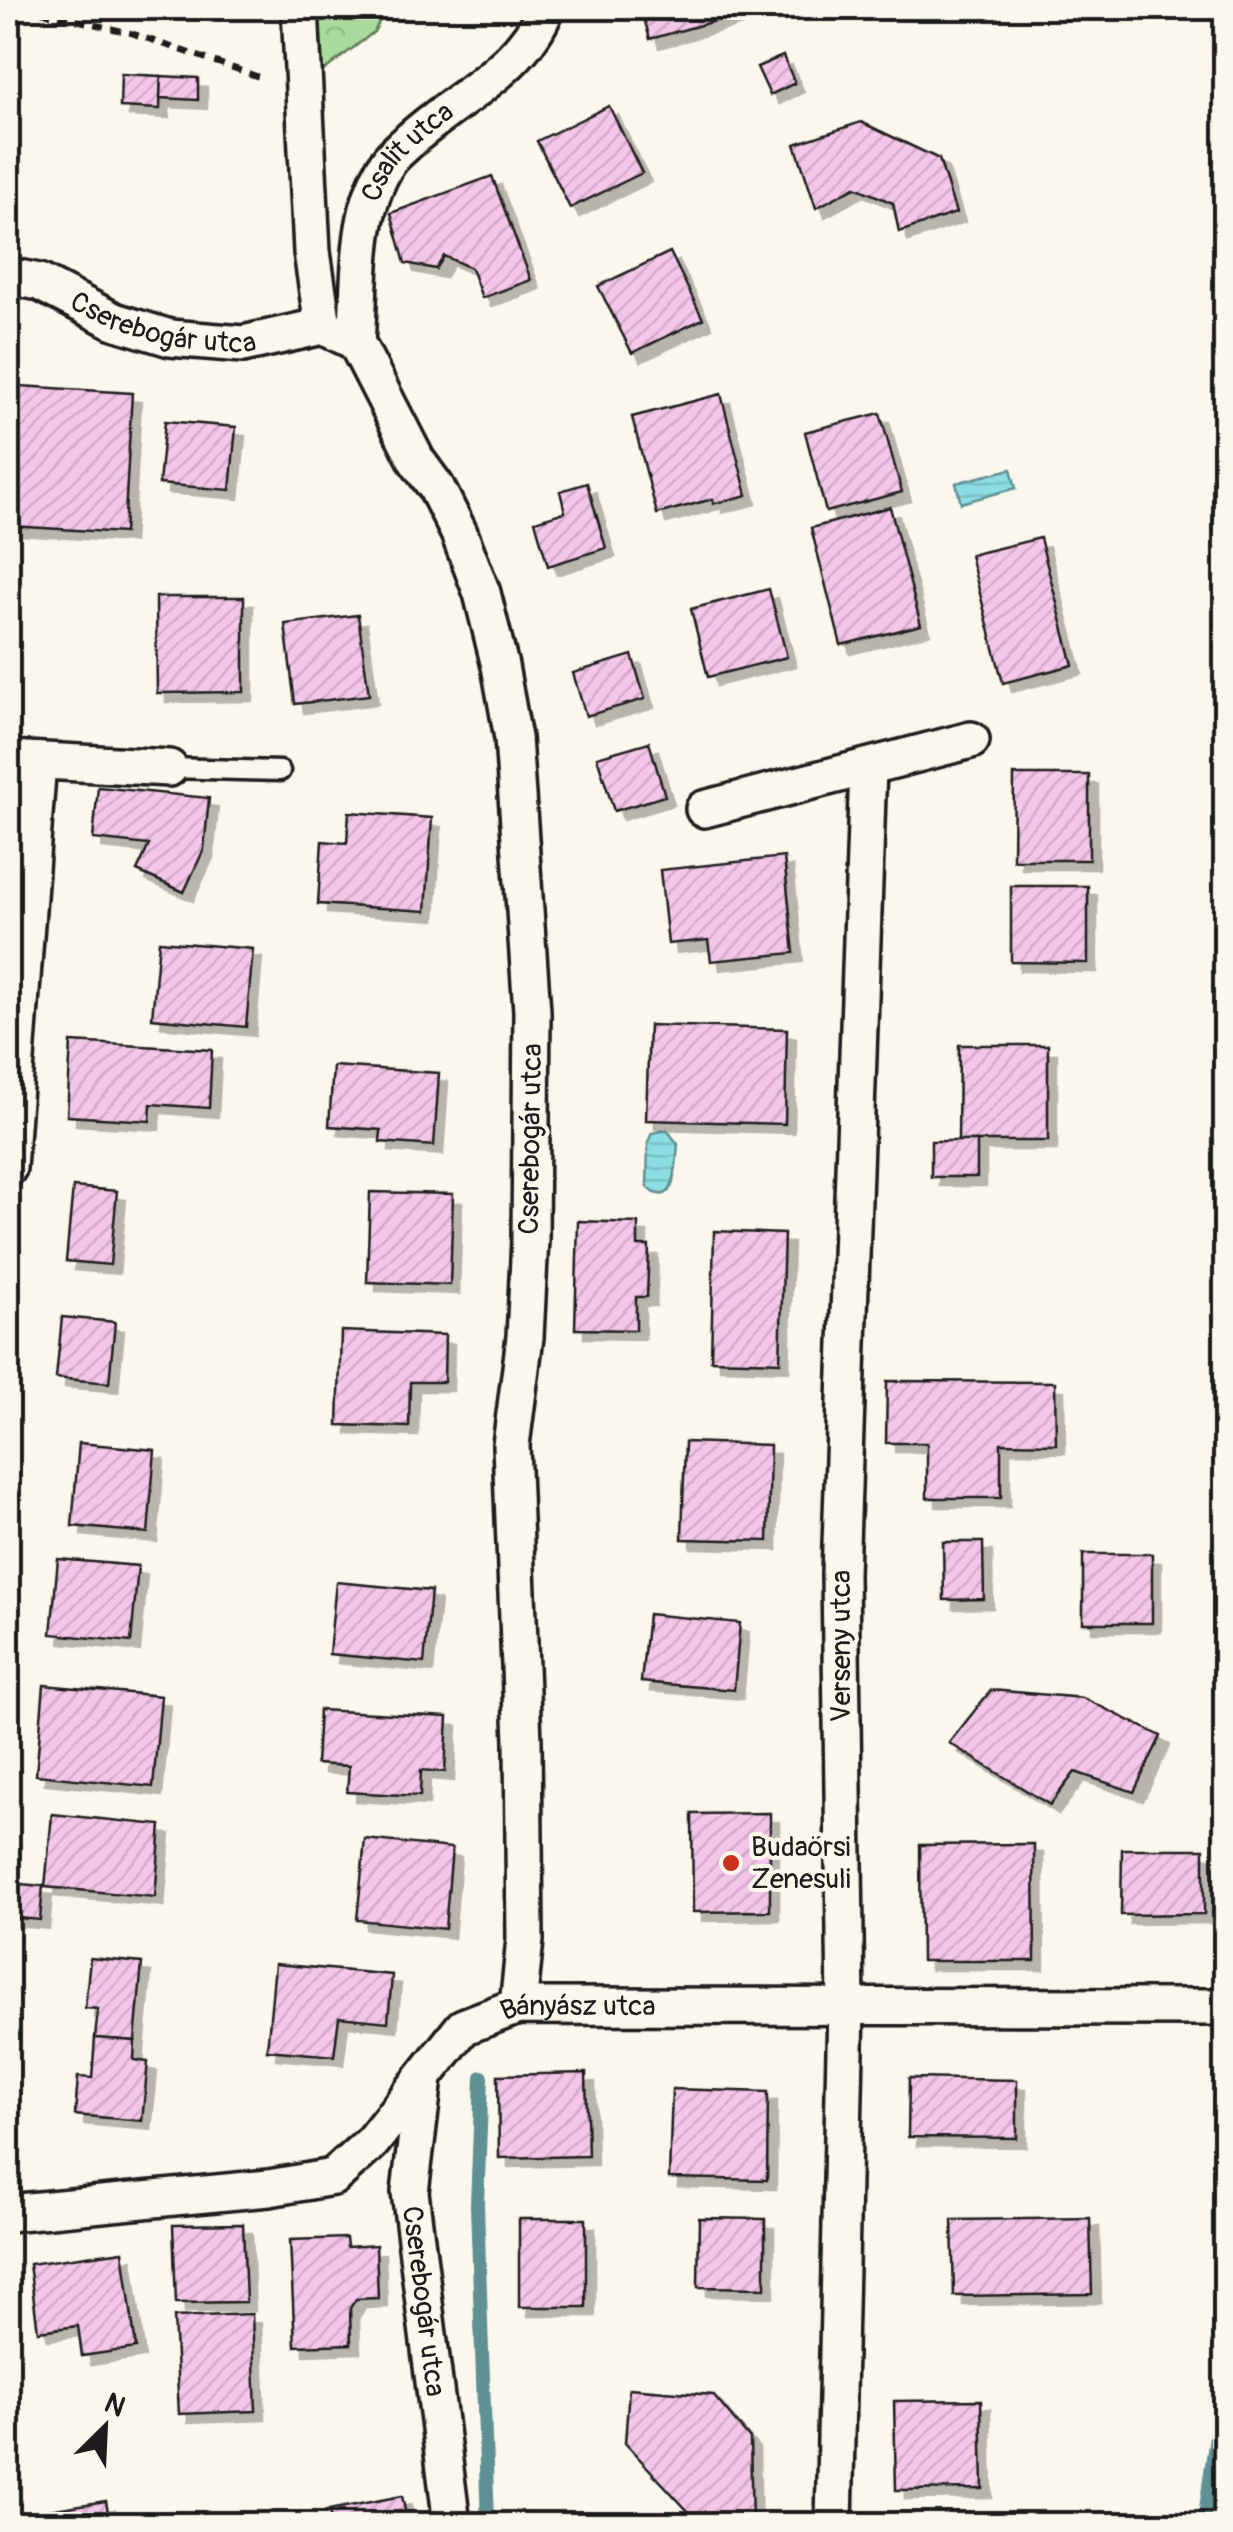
<svg xmlns="http://www.w3.org/2000/svg" width="1233" height="2532" viewBox="0 0 1233 2532" font-family="Pangolin,sans-serif">
	<style>
		.park { fill: url(#park-crowns); stroke: #627c5c; stroke-width: 2.5 }
		.water { fill: url(#water-rules); stroke: #5f9094; stroke-width: 2.5 }
		.lines { fill: none; stroke-linecap: round; stroke-linejoin: round }
		.stream { stroke: #5f9094; stroke-width: 14 }
		.building { fill: url(#building-hatch); stroke: #1c1c1c; stroke-width: 2.5; filter: url(#shadow) }
		.service-casing { stroke: #1c1c1c; stroke-width: 25 }
		.minor-casing { stroke: #1c1c1c; stroke-width: 42 }
		.path { stroke: #1c1c1c; stroke-width: 6; stroke-dasharray: 10 8; stroke-linecap: butt }
		.service { stroke: #fbf7ec; stroke-width: 18 }
		.minor { stroke: #fbf7ec; stroke-width: 35 }
		.poi-dot { fill: #c8321e; stroke: #fbf7ec; stroke-width: 4 }
		.labels { text-anchor: middle; dominant-baseline: central; stroke-width: 8; stroke-linejoin: round; paint-order: stroke }
		.street-label { font-size: 28px; fill: #1c1c1c; stroke: #fbf7ec }
		.poi-label { font-size: 28px; fill: #1c1c1c; stroke: #fbf7ec; text-anchor: start }
	</style>
	<defs>
		<pattern id="park-crowns" width="20" height="18" patternUnits="userSpaceOnUse" patternTransform="scale(2.5)"><rect width="20" height="18" fill="#a8db9c"/><path d="M2 6a3 3 0 1 1 6 0M12 15a3 3 0 1 1 6 0" fill="none" stroke="#90bb86"/></pattern>
		<pattern id="water-rules" width="6" height="5" patternUnits="userSpaceOnUse" patternTransform="scale(2.5)"><rect width="6" height="5" fill="#8cdee4"/><path d="M0 2.5h6" fill="none" stroke="#78bec3"/></pattern>
		<pattern id="building-hatch" width="6" height="6" patternUnits="userSpaceOnUse" patternTransform="scale(2.5)"><rect width="6" height="6" fill="#f4c6e9"/><path d="M-1 1l2-2M0 6l6-6M5 7l2-2" fill="none" stroke="#d1aac7"/></pattern>
		<filter id="shadow"><feDropShadow dx="9" dy="9" stdDeviation="0" flood-color="#0004"/></filter>
	</defs>
	<rect width="100%" height="100%" fill="#fbf7ec"/>
	<filter id="ink" filterUnits="userSpaceOnUse"><feTurbulence type="fractalNoise" baseFrequency=".01" numOctaves="2"/><feDisplacementMap in="SourceGraphic" scale="20" xChannelSelector="R" yChannelSelector="G"/><feConvolveMatrix kernelMatrix="1 2 1 2 8 2 1 2 1" color-interpolation-filters="sRGB"/></filter>
	<g filter="url(#ink)">
		<polygon class="park" points="318,8 386,8 374,32 322,72"/>
		<g class="water">
			<polygon points="1011,469 1016,488 961,503 956,483"/>
			<path d="M667,1130L678,1144C676,1161 677,1214 647,1187L648,1142L652,1133Z"/>
		</g>
		<g class="lines">
			<g class="stream">
				<polyline points="482,2077 477,2205 488,2524"/>
				<polyline points="1204,2524 1226,2362"/>
			</g>
		</g>
		<g class="building">
			<polygon points="641,8 731,8 733,16 650,39"/>
			<polygon points="783,56 795,83 770,95 757,67"/>
			<polygon points="121,74 161,76 160,109 120,107"/>
			<polygon points="161,76 198,78 198,100 160,98"/>
			<polygon points="609,106 642,173 570,208 537,141"/>
			<polygon points="1220,115 1226,116 1226,159 1220,159"/>
			<polygon points="861,122 939,159 956,213 899,232 893,203 855,187 816,208 795,144"/>
			<polygon points="492,176 531,280 482,298 471,268 444,256 436,269 405,263 391,213"/>
			<polygon points="670,252 703,319 632,353 598,286"/>
			<polygon points="20,386 132,393 124,533 11,526"/>
			<polygon points="721,394 747,495 713,504 713,499 657,514 632,417"/>
			<polygon points="880,413 902,492 826,512 805,432"/>
			<polygon points="165,421 236,427 230,490 159,484"/>
			<polygon points="587,483 606,548 548,566 535,521 565,512 560,491"/>
			<polygon points="890,507 921,625 841,645 811,528"/>
			<polygon points="1040,538 1073,665 1003,683 970,555"/>
			<polygon points="769,589 787,657 708,677 691,609"/>
			<polygon points="156,597 244,597 244,692 157,693"/>
			<polygon points="358,615 369,695 295,704 285,624"/>
			<polygon points="632,655 645,699 586,716 573,673"/>
			<polygon points="649,742 665,796 614,811 597,757"/>
			<polygon points="1014,775 1089,775 1089,860 1013,860"/>
			<polygon points="98,787 209,798 204,849 184,892 137,871 149,845 93,839"/>
			<polygon points="349,812 432,818 426,911 318,904 322,841 347,843"/>
			<polygon points="784,857 794,953 711,961 708,940 668,944 660,870"/>
			<polygon points="1011,886 1088,886 1088,963 1011,962"/>
			<polygon points="159,941 253,949 246,1027 152,1018"/>
			<polygon points="649,1025 787,1029 785,1124 646,1120"/>
			<polygon points="71,1042 212,1050 209,1108 151,1104 150,1121 67,1116"/>
			<polygon points="959,1045 1048,1045 1048,1141 958,1141"/>
			<polygon points="333,1066 439,1073 434,1146 380,1142 381,1130 329,1126"/>
			<rect x="931" y="1141" width="46" height="36"/>
			<polygon points="73,1187 117,1191 110,1265 66,1261"/>
			<polygon points="370,1192 453,1194 450,1285 367,1282"/>
			<polygon points="578,1221 638,1223 638,1246 649,1246 647,1297 636,1297 636,1330 575,1329"/>
			<polygon points="714,1231 784,1234 780,1362 711,1360"/>
			<polygon points="62,1317 115,1322 109,1383 56,1378"/>
			<polygon points="341,1331 445,1335 444,1382 410,1382 409,1427 338,1425"/>
			<polygon points="887,1381 1055,1382 1056,1444 1001,1443 1001,1498 927,1498 927,1443 886,1443"/>
			<polygon points="685,1442 770,1445 768,1541 682,1539"/>
			<polygon points="79,1443 155,1450 148,1533 72,1526"/>
			<polygon points="943,1542 983,1542 984,1599 944,1600"/>
			<rect x="1083" y="1554" width="69" height="69"/>
			<polygon points="58,1559 138,1566 131,1642 51,1634"/>
			<polygon points="336,1582 431,1591 424,1663 329,1654"/>
			<polygon points="648,1614 740,1623 734,1690 641,1682"/>
			<polygon points="44,1685 161,1696 153,1787 36,1775"/>
			<polygon points="991,1690 1083,1698 1161,1736 1134,1792 1075,1772 1050,1805 949,1743"/>
			<polygon points="319,1710 448,1717 445,1772 421,1770 420,1796 347,1792 349,1766 316,1764"/>
			<polygon points="770,1813 770,1911 693,1912 692,1814"/>
			<polygon points="52,1814 161,1825 155,1897 45,1887"/>
			<polygon points="365,1839 452,1848 445,1929 357,1920"/>
			<polygon points="1034,1844 1035,1961 921,1961 920,1845"/>
			<polygon points="1122,1849 1204,1849 1204,1914 1121,1915"/>
			<polygon points="8,1883 43,1886 40,1920 8,1917"/>
			<polygon points="90,1958 142,1963 135,2041 95,2038 98,2009 85,2008"/>
			<polygon points="275,1964 392,1975 388,2022 339,2017 334,2056 267,2050"/>
			<polygon points="95,2038 135,2041 134,2060 148,2062 142,2121 75,2115 78,2077 92,2078"/>
			<polygon points="586,2073 588,2156 499,2158 498,2075"/>
			<polygon points="909,2078 1017,2080 1017,2138 908,2137"/>
			<polygon points="672,2089 768,2092 767,2180 669,2178"/>
			<polygon points="699,2218 765,2219 765,2288 698,2287"/>
			<polygon points="1090,2218 1092,2294 954,2296 952,2220"/>
			<rect x="519" y="2219" width="67" height="88"/>
			<polygon points="243,2224 246,2302 176,2303 173,2225"/>
			<polygon points="346,2238 347,2247 376,2245 378,2298 356,2299 350,2308 351,2344 295,2346 290,2240"/>
			<polygon points="123,2251 136,2348 82,2356 78,2326 38,2331 29,2264"/>
			<polygon points="252,2314 256,2411 179,2414 174,2317"/>
			<polygon points="629,2388 713,2395 750,2439 752,2521 700,2524 625,2443"/>
			<polygon points="981,2400 983,2489 896,2490 894,2401"/>
			<polygon points="402,2496 408,2524 332,2524 329,2510"/>
			<polygon points="106,2501 110,2524 32,2524 30,2513"/>
		</g>
		<g class="lines">
			<defs>
				<polyline id="service" points="169,768 280,771"/>
				<g id="minor">
					<polyline points="300,8 312,252 323,326"/>
					<path id="s1" d="M8,276L39,282L114,321L170,338L243,344L323,326L356,342L417,461L436,487L459,533L482,593L500,666L513,738L532,1011L530,1239L525,1337L511,1445L523,1741L525,1940L518,2006"/>
					<path id="s2" d="M356,342C361,283 354,214 388,162C393,154 403,147 410,140C457,97 522,70 546,8"/>
					<polyline points="8,759 169,768"/>
					<polyline points="704,809 971,740"/>
					<polyline points="8,1168 38,761"/>
					<path id="s3" d="M424,2078L410,2192L452,2524"/>
					<path id="s4" d="M8,2213L269,2188L333,2177L372,2142L463,2027L518,2006L1226,2007"/>
					<polyline points="834,2524 846,2007 840,1574 868,767"/>
				</g>
			</defs>
			<use href="#service" class="service-casing"/>
			<use href="#minor" class="minor-casing"/>
			<polyline class="path" points="24,8 131,33 265,79"/>
			<use href="#service" class="service"/>
			<use href="#minor" class="minor"/>
		</g>
	</g>
	<circle class="poi-dot" cx="731" cy="1863" r="10"/>
	<g class="labels">
		<g class="street-label">
			<text stroke="none"><textPath href="#s2" startOffset="205">Csalit utca</textPath></text>
			<text stroke="none"><textPath href="#s1" startOffset="165">Cserebogár utca</textPath></text>
			<text transform="translate(531 1139) rotate(-89)">Cserebogár utca</text>
			<text transform="translate(841 1646) rotate(-90)">Verseny utca</text>
			<text stroke="none"><textPath href="#s4" startOffset="645">Bányász utca</textPath></text>
			<text stroke="none"><textPath href="#s3" startOffset="225">Cserebogár utca</textPath></text>
		</g>
		<g class="poi-label">
			<text x="751" y="1847">Budaörsi<tspan x="751" dy="32">Zenesuli</tspan></text>
		</g>
	</g>
	<rect width="1233" height="2532" fill="none" stroke="#fbf7ec" stroke-width="40"/>
	<rect x="20" y="20" width="1193" height="2492" fill="none" stroke="#1c1c1c" stroke-width="4" filter="url(#ink)"/>
	<g transform="translate(105 2427) rotate(24)" stroke="#fbf7ec" stroke-width="8" paint-order="stroke">
	<path d="M0-8L18 38L0 25L-18 38Z" fill="#1c1c1c"/>
	<text y="-15" font-size="28" font-weight="bold" text-anchor="middle" fill="#1c1c1c">N</text>
	</g>
</svg>
